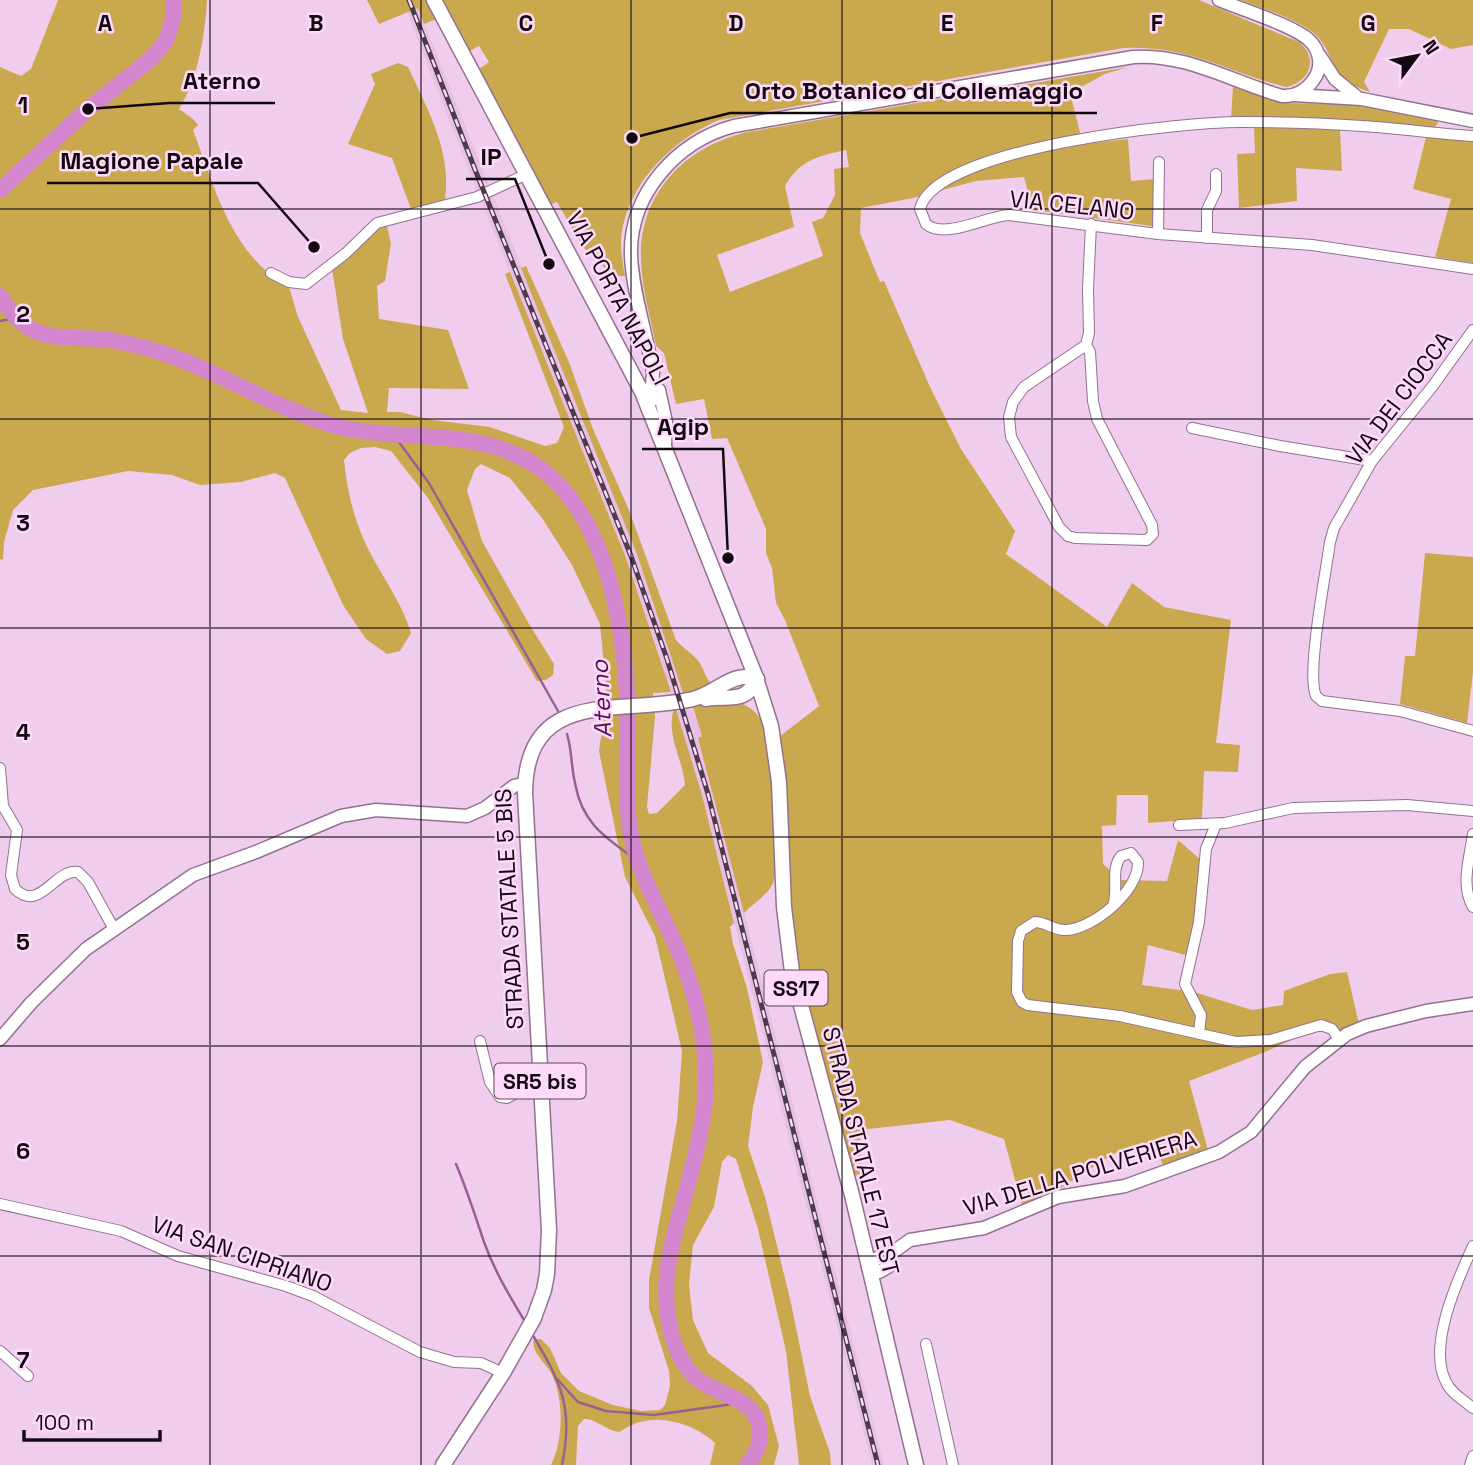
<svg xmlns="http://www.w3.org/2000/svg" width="1473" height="1465" viewBox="0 0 1473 1465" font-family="'Space Grotesk',sans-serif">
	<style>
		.built { fill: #e9bfe5 }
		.green { fill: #caa94e; fill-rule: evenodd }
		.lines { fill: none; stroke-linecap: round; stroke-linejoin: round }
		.stream { stroke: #996095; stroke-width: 2.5 }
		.river { stroke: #d385cd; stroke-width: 16 }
		.minor-casing { stroke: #92728f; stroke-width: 12 }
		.tertiary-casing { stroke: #92728f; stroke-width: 15 }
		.secondary-casing { stroke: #92728f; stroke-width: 15 }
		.primary-casing { stroke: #92728f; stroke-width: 17 }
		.minor { stroke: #fff; stroke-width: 10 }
		.tertiary { stroke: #fff; stroke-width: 12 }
		.secondary { stroke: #fff; stroke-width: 12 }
		.primary { stroke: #fff; stroke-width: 14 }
		.rail-casing { stroke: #4c3b4a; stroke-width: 5 }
		.rail { stroke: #fedafa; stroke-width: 2.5; stroke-dasharray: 8; stroke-linecap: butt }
		.grid { fill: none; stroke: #130812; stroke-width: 2; stroke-opacity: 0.55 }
		.labels { text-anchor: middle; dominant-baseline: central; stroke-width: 5; stroke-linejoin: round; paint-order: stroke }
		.shield { fill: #fedafa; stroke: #5a4758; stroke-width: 2 }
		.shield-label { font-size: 21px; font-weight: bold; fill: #130812 }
		.street-label { font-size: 23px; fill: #130812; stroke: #fedafa }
		.water-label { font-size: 24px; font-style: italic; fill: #561054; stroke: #fedafa }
		.grid-label { font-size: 23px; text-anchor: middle; font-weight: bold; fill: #130812; stroke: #fedafa; stroke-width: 5; stroke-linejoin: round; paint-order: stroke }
		.leader { fill: none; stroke: #130812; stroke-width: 2.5 }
		.callout-dot { fill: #130812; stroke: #fedafa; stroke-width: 2.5 }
		.callout-label { font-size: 24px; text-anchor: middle; font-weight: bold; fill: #130812; stroke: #fedafa; stroke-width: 5; stroke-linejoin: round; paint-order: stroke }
	</style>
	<rect width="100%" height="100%" fill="#f1cded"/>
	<polygon class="built" points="418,8 637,554 687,704 691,704 702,736 698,738 714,792 884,1465 872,1465 702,795 661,661 626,558 470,174 407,12"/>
	<g class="green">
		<path d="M58,0H207C205,36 198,78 179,109L193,119L198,125L193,130C215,188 231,255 289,287L298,317L341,410L368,413L343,339L332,269L373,231L387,226L391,244L385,281L377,286L379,319L448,330L469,389L389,388L387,412H400L432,420L490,427L545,446L557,443L564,427L505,274L510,272L626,558L671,692L653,693L655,717L647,807L649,814L657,813L685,785C683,759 664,732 675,706L702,795L734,923L730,927L733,944L747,988L763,1062L753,1107L748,1146L765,1197L791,1303L810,1396L830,1453L831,1465H799L786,1351L758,1229L736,1159L728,1155L722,1162L714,1207L693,1245L689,1285L693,1320L708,1353L752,1386L768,1405L779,1446L774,1465H710L715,1443C690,1420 648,1410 620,1432C604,1430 596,1418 584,1419L578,1426L576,1465H551C563,1441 564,1402 553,1377C548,1364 530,1353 534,1339H541L550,1348L561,1373L579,1391L613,1405L641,1411L660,1410L665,1405L670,1386L669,1371L649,1308V1280L677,1121L682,1051L655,936L625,877L599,751L607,695L600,624L572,565L542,518L510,478L481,464L475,469L467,490L482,541L529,624L554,664L553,675L546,680L537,681L428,498L391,451L375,447L361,448L350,453L344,460C347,488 352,513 364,540C378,572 401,599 411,633L400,651L387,654L366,639L343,605L285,478L275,473L241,482L200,485L172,475L128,471L33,490L13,510L4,542L3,560L0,559V67L21,76L31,69Z"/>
		<path d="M367,0H1199L1299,42C1319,58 1310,82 1286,87C1226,72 1190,45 1123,48L719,120C670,141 624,187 621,243C621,254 623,265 625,276H613L583,247L557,202L550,205L476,71L489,62L479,46L466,53L437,19L424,24L418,8L379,24Z"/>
		<path d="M1241,0H1473V45L1451,49L1409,29H1389L1364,82L1370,92C1323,77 1338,51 1311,31C1292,17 1263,9 1241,0Z"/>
		<path d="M398,63L408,67C428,110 452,152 445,200L411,209L392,158L348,144L375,84L371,74Z"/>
		<path d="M1128,67L1105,74L1070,93L1083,144L1128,139L1131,181L1156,179L1152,226L1033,210L1024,177L976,181L913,198L861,208L860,233L880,282L884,281L930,387L961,449L1015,531L1006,554L1107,627L1132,583L1164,607L1231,620L1216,743L1240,745L1238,772L1204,771L1202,819L1148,823V795H1117L1116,825L1102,826L1103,864L1121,880L1167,881L1178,840L1202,861L1196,927L1189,956L1148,945L1142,985L1194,992L1252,1010L1283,1005L1284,991L1330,974L1347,972L1359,1024L1341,1034L1328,1023L1265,1052L1189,1081L1208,1150L1164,1168L1154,1144L1115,1153L1059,1189L1022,1206L1004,1139L950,1120L860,1130L862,1174L852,1176L798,971L793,944L779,737L819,706L785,620L776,603L772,568L766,553V529L727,438L712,439L704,399L676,404L664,353L656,346C651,319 642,290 641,262C638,194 685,146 748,132ZM846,150L849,167L834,169L835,195L823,218L812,222L823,256L730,292L717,255L794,227L785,186C800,160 818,156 846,150Z"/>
		<polygon points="1233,87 1282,103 1349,104 1435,119 1438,123 1435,127 1429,128 1353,120 1231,117"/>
		<polygon points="1254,127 1340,130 1342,171 1296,168 1297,201 1239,208 1237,154 1255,153"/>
		<polygon points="1426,137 1473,140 1473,263 1435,257 1451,199 1413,189"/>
		<path d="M526,266L569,362L593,429L629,510L676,640C682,648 693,653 699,662C704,669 706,679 712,685C724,700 749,701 760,718C772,738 781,861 773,883C768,895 753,903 744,913L698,738L702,736L692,704L687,705L637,554L521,268Z"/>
		<polygon points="1425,553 1473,557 1473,672 1467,723 1400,704 1405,656 1415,656"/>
	</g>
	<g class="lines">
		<g class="stream">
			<polyline points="0,321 17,318"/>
			<polyline points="393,434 429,483 558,711"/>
			<path d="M567,734C572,750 571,766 575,783C582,824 606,838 638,861"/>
			<path d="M456,1164C467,1190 475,1215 484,1242C494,1270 509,1295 524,1320"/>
			<path d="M532,1334C561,1382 574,1408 562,1465"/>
			<polyline points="557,1379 578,1402 606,1411 654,1415 733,1404 751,1408"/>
		</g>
		<g class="river">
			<polyline points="0,190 88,109 152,58 166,41 173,19 173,0"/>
			<path d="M0,296C7,307 17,320 28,327C49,342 84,336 110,340C131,344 154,349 174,357C230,377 287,415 344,428C408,442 480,427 538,467C611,518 626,637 628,719C629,761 623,802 633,844C642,879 660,910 675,943C693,984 705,1029 706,1073C707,1131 685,1189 672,1245C662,1285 663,1339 691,1373C713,1398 761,1394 760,1435C760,1447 755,1456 747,1465"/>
		</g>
		<defs>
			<g id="minor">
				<path d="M1473,136C1436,134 1399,128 1362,126C1323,123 1283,122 1244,122C1188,121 934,147 920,209L926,224C945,240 986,216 1009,215L1158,234L1312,245L1473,269"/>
				<polyline points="1158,234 1159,162"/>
				<polyline points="1207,238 1207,210 1216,191 1216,174"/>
				<polyline points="271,273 289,282 306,284 346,253 377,223 477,197 527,174"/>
				<path d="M1473,330L1432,387L1372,461L1334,528L1330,542C1326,572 1306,674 1316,696L1322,701L1400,711L1473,731"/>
				<polyline points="1086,345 1024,387 1013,402 1009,417 1011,437 1059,527 1068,536 1075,538 1147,540 1153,534 1152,525 1097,419 1093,401 1090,352 1086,345 1089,333 1088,289 1091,224"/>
				<polyline points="1192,428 1280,446 1372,461"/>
				<path d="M0,768L3,806L17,830L11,875L15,889C40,913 54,869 78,872L88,882L114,929"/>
				<polyline points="1179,825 1225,823 1293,808 1407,805 1473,811"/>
				<path d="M1473,834C1470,856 1460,886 1473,907"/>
				<path d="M1113,906C1119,889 1110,870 1121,856L1131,853L1138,862C1139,891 1093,929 1066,930C1055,931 1046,922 1035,922L1021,931L1018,941L1017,992L1022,1002L1028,1005L1120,1016L1236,1042L1271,1040L1321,1025L1332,1029L1339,1039"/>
				<polyline points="1199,1033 1201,1015 1185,984 1199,922 1206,849 1216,824"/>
				<polyline points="480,1041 490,1082 500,1097 507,1098 525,1088 540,1084"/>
				<polyline points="0,1204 121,1231 178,1256 286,1286 313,1296 420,1352 454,1362 481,1363 503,1373"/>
				<path d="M1473,1246C1458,1279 1427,1346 1446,1382C1451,1393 1463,1400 1473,1408"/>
				<polyline points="926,1344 953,1465"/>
				<polyline points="0,1351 28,1376"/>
				<polyline points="1470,1465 1473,1456"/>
			</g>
			<polyline id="tertiary" points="0,1039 31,1003 86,949 193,875 256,852 341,816 376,810 467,816 485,808 514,786 526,783"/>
			<g id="secondary">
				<polyline points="1320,56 1335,79 1357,97"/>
				<polyline points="1294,95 1362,99 1473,121"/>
				<polyline points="659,390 666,422 665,445"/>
				<path d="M659,391L655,399L646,398L652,385L653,373C647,334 633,295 631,256C629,194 677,141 734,126L1133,57C1186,53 1232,82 1282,96C1295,97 1307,90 1314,79C1323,67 1320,50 1309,40C1294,26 1241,9 1219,0"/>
				<polyline points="888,1267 879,1272 868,1267 877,1258 896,1250 910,1240 984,1228 1058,1197 1125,1186 1219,1152 1251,1132 1305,1067 1347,1034 1366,1026 1426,1011 1473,1004"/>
			</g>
			<g id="primary">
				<polyline points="434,0 642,392 755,675 771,726 779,782 784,907 792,972 852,1195 916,1465"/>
				<path d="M706,699C729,695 745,705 757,679"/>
				<path d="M443,1465L503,1373L534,1318L544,1290L547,1274L549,1230L525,793C526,685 623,716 693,699C717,693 733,670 757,679"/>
			</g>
		</defs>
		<use href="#minor" class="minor-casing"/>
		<use href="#tertiary" class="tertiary-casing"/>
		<use href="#secondary" class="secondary-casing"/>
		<use href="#primary" class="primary-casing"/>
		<use href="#minor" class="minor"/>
		<use href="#tertiary" class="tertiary"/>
		<use href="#secondary" class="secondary"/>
		<use href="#primary" class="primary"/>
		<defs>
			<polyline id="rail" points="409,0 476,172 631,556 667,659 708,794 878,1465"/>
		</defs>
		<use href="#rail" class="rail-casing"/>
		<use href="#rail" class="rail"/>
	</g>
	<path class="grid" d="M210,0V1465M421,0V1465M631,0V1465M842,0V1465M1052,0V1465M1263,0V1465M0,209H1473M0,419H1473M0,628H1473M0,837H1473M0,1046H1473M0,1256H1473"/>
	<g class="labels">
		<g class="shield">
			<rect x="764.5" y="970.5" width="63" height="35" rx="5"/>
			<rect x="494.5" y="1063.5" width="91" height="35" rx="5"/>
		</g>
		<g class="shield-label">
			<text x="796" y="988">SS17</text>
			<text x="540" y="1081">SR5 bis</text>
		</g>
		<g class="street-label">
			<text transform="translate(1072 205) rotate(6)">VIA CELANO</text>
			<text transform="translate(618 298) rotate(62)">VIA PORTA NAPOLI</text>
			<text transform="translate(1399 398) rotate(-53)">VIA DEI CIOCCA</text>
			<text transform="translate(509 909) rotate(-93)">STRADA STATALE 5 BIS</text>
			<text transform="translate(861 1151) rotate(76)">STRADA STATALE 17 EST</text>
			<text transform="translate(1080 1173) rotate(-17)">VIA DELLA POLVERIERA</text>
			<text transform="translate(242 1254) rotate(19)">VIA SAN CIPRIANO</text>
		</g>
		<g class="water-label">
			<text transform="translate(601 699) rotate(-93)">Aterno</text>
		</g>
	</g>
	<g class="grid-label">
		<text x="105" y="31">A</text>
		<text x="316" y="31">B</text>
		<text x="526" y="31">C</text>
		<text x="736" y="31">D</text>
		<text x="947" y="31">E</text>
		<text x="1157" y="31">F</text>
		<text x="1368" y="31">G</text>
		<text x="23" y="113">1</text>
		<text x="23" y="322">2</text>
		<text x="23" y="531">3</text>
		<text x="23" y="740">4</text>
		<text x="23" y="950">5</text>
		<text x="23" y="1159">6</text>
		<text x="23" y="1368">7</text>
	</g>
	<path class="leader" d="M88 109L169 103H275M632 138L730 113H1097M549 264L515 179H466M314 247L258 183H47M728 558L723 449H642"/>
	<g class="callout-dot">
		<circle cx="88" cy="109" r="7"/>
		<circle cx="632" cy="138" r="7"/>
		<circle cx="549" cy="264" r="7"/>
		<circle cx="314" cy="247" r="7"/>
		<circle cx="728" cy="558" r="7"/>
	</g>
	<g class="callout-label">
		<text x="222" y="89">Aterno</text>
		<text x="914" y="99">Orto Botanico di Collemaggio</text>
		<text x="491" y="165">IP</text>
		<text x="152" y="169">Magione Papale</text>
		<text x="683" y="435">Agip</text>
	</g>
	<g transform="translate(1417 56) rotate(58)" stroke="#fedafa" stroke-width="5" paint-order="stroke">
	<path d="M0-5L12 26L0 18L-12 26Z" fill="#130812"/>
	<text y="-10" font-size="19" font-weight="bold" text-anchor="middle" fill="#130812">N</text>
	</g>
	<path d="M24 1430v10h136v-10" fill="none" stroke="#130812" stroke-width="3.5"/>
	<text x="35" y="1430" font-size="21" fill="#130812" stroke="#fedafa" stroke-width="5" paint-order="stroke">100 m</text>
</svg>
